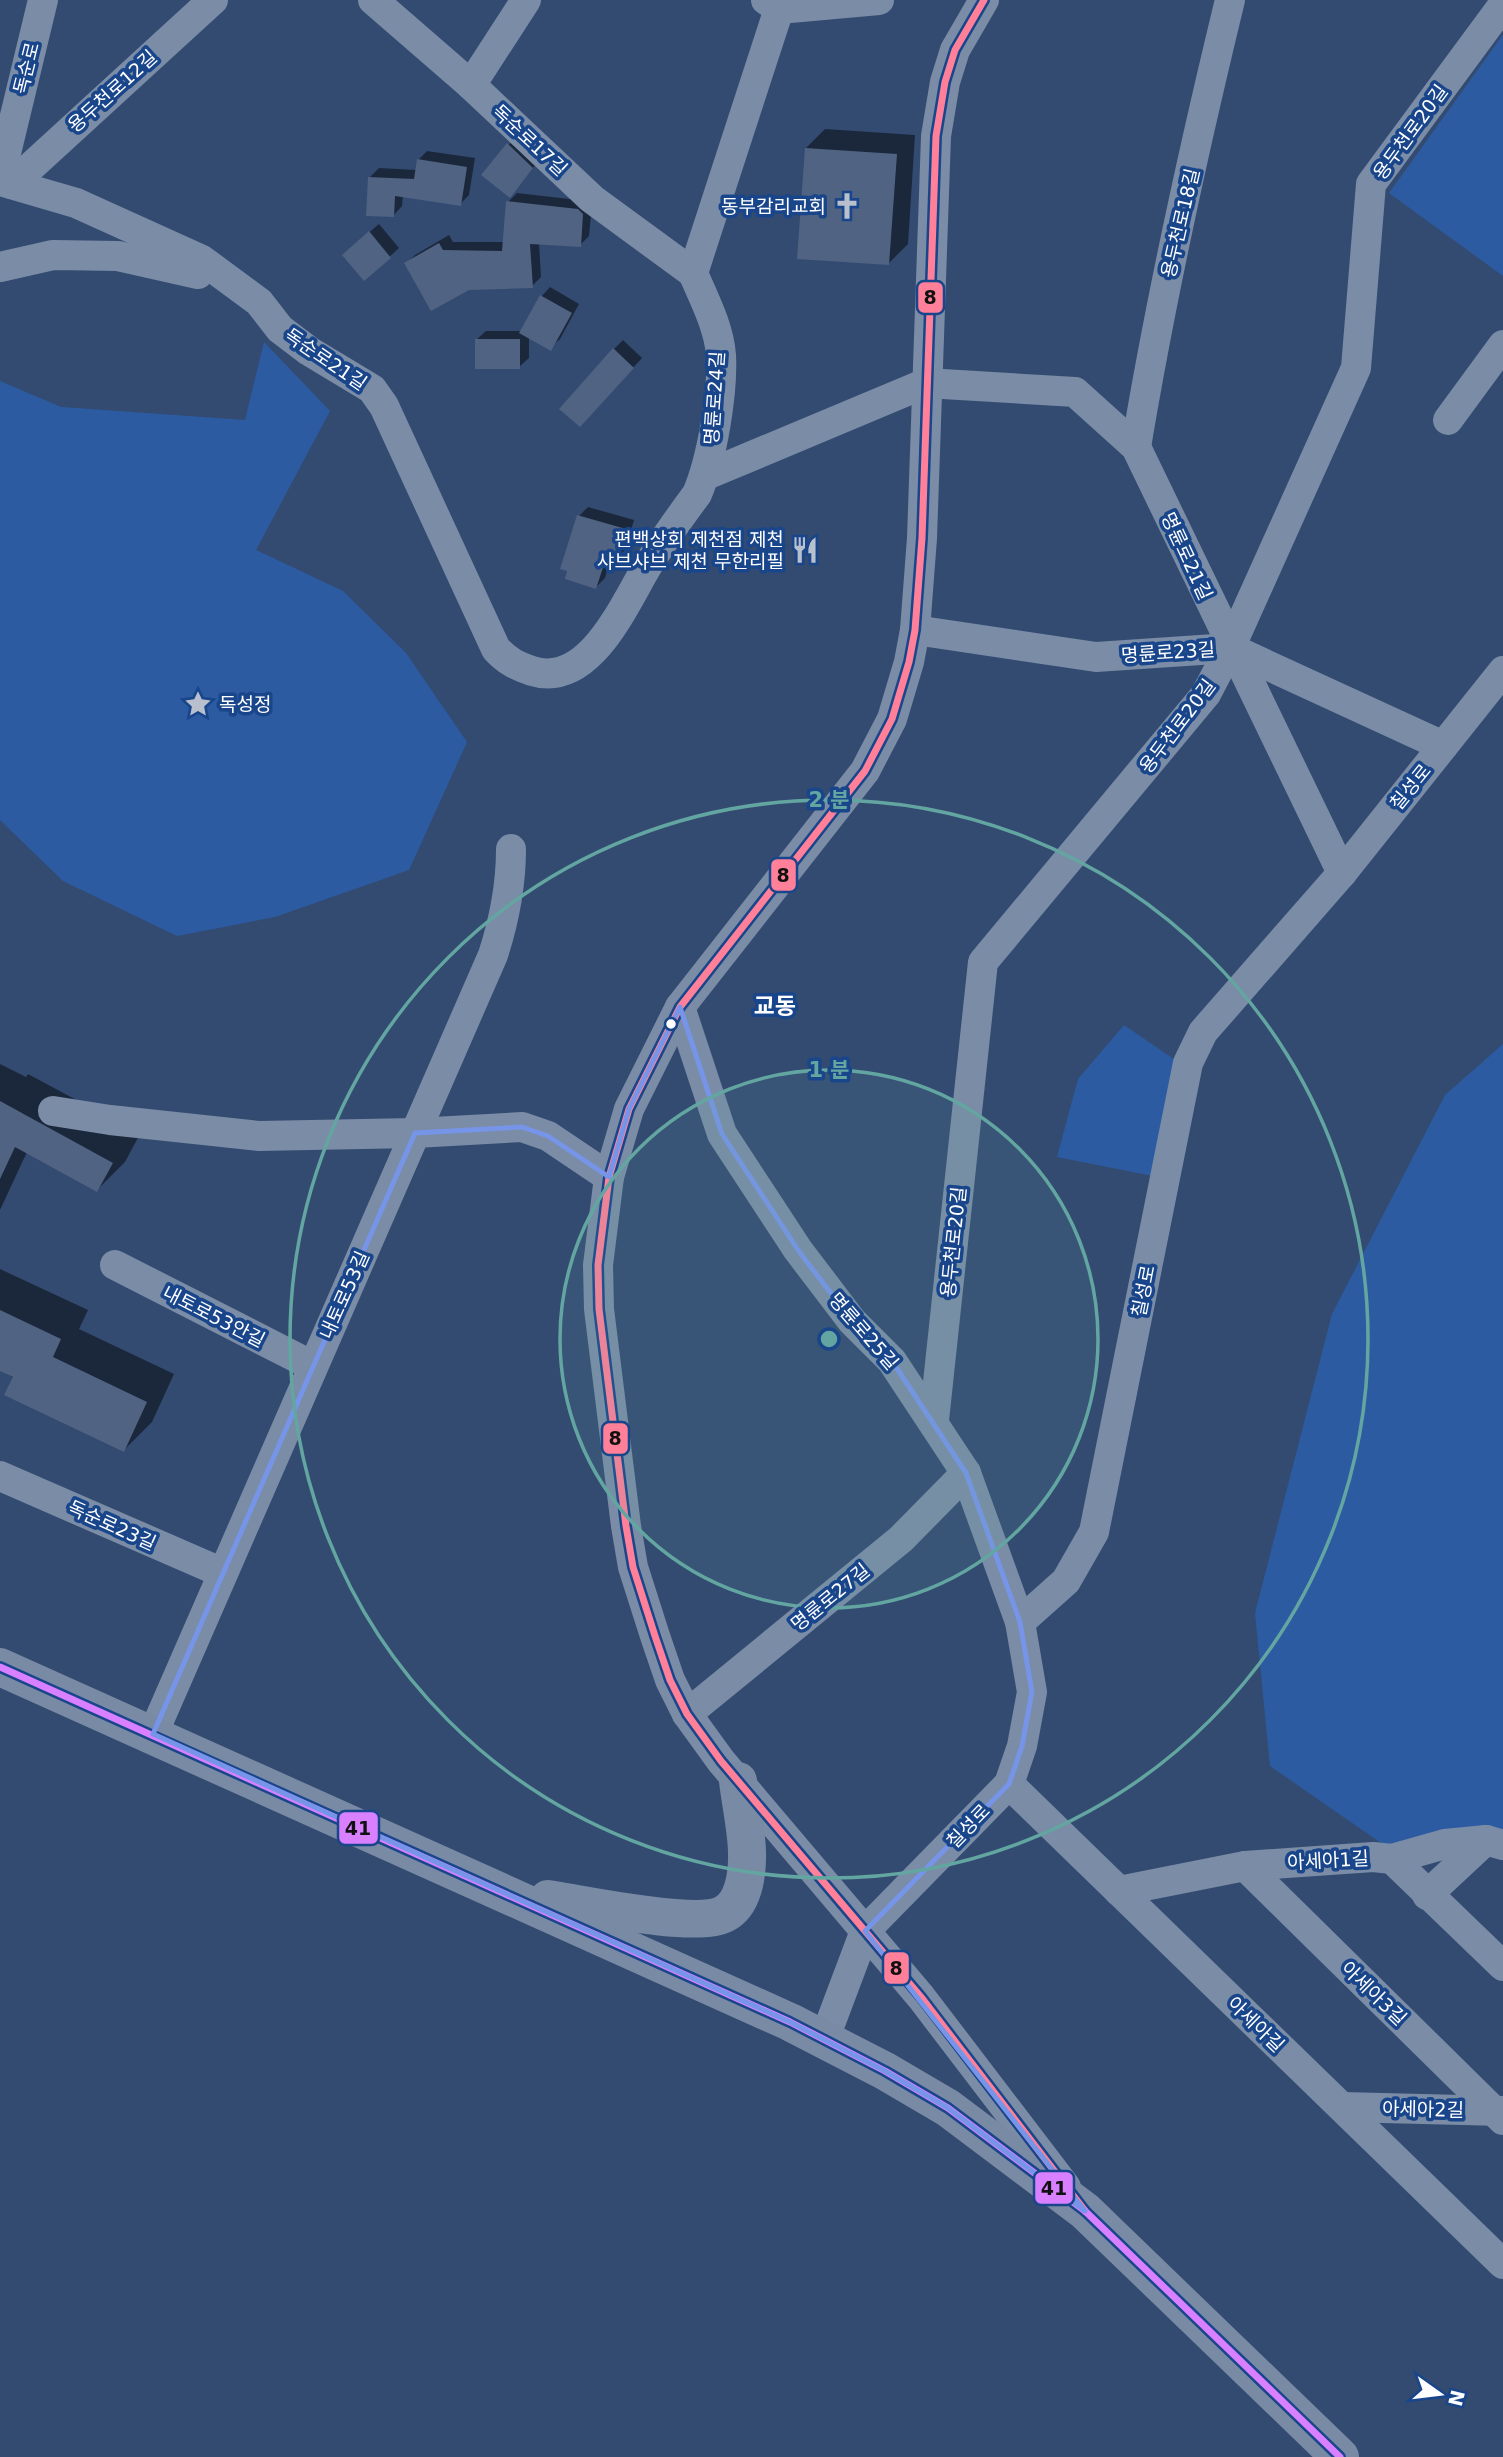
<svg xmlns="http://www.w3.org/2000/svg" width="1503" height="2457" viewBox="0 0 1503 2457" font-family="'DejaVu Sans','Noto Sans KR',sans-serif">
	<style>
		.green { fill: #2d5ba2 }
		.shadow { fill: #0007 }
		.building { fill: #506382 }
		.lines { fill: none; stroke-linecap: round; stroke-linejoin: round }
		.minor { stroke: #7a8ca6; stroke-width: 30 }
		.major { stroke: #798aa4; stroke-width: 38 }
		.bus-1-casing { stroke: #19458b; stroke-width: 12 }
		.bus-2-casing { stroke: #19458b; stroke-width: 12 }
		.bus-1 { stroke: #ff8098; stroke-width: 7 }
		.bus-2 { stroke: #d880ff; stroke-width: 7 }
		.marked { fill: none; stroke: #7795e8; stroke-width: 5; stroke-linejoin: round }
		.ring { fill: none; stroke: #63a6a1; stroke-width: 3.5 }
		.bus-dot { fill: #fff; stroke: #19458b; stroke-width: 2.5 }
		.labels { text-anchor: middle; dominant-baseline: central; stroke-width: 7; stroke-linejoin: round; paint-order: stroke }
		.street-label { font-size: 19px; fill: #fff; stroke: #19458b }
		.poi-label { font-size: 19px; fill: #fff; stroke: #19458b; text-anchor: end }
		.quarter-label { font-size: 23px; font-weight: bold; fill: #fff; stroke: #19458b }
		.centre { fill: #63a6a1; stroke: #19458b; stroke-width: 3.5 }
		.ring-label { font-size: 21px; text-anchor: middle; font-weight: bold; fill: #63a6a1; stroke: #19458b; stroke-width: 7; stroke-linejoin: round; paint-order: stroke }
		.line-badge { stroke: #19458b; stroke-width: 2.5 }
		.pale-badge-label { font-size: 19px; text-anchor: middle; font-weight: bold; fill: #111 }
	</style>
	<rect width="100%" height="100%" fill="#334b71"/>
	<g class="green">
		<polygon points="1502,36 1503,36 1503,276 1389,193"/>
		<polygon points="264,342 330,411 256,550 343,591 406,653 467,742 409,870 275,917 177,936 63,881 0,820 0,381 61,407 245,420"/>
		<polygon points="1124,1025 1178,1062 1158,1177 1057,1157 1078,1079"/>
		<polygon points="1503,1044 1503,1829 1483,1831 1394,1852 1270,1766 1255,1613 1332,1314 1445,1095"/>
	</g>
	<g class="shadow">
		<polygon points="825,129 915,135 908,244 889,263 806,148"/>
		<polygon points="517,135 541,158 518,186 484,175"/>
		<polygon points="427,151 475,158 469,195 460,204 403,195 402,206 393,216 370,177 379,168 417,170 418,160"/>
		<polygon points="517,193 587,201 592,205 589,236 580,245 539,243 541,277 532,286 406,264 415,255 449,235 453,242 504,242 508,202"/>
		<polygon points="379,224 399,248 365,279 353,246"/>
		<polygon points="550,287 579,304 560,339 550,348 529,336 529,358 519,367 476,340 486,331 522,331 541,297"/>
		<polygon points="623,340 642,358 589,416 614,349"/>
		<polygon points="588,507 634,520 625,550 616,559 611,558 605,578 596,587 579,516"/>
		<polygon points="0,1064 26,1077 28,1074 140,1134 125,1162 97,1190 27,1152 0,1210"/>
		<polygon points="0,1269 88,1310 79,1329 174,1374 152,1422 124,1450 0,1369"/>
	</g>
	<g class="building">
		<polygon points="507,143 533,168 510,198 481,175"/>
		<polygon points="805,148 897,154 889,265 797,259"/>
		<polygon points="417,159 467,167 461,206 395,196 394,217 366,216 368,177 414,179"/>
		<polygon points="506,201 578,209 583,214 581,247 530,244 533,288 469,290 431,311 404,263 439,243 443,250 502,251"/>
		<polygon points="369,231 391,258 364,281 342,255"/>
		<polygon points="540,295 572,313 551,351 519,333"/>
		<rect x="475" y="339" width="45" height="30"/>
		<polygon points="613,348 634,368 580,427 559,409"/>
		<polygon points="577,515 626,529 617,561 606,558 596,589 565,579 567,571 560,569"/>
		<polygon points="0,1101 113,1163 97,1192 15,1147 0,1179"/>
		<polygon points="0,1310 61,1339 53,1357 147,1402 124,1452 4,1395 13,1377 0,1371"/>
	</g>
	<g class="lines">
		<g class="minor">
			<polyline points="373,0 471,85 592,199 693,273"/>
			<polyline points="766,0 779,9 879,0"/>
			<polyline points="984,0 955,50 945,82 936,136 922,538 915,630 909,662 892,719 865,771 680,1007 629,1109 609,1177 598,1265 599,1309 626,1526 633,1567 655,1636 670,1680 687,1714 721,1761 921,1997 1066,2187"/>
			<polyline points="471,85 526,0"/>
			<polyline points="0,178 43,0"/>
			<path d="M0,181L76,203L202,260L259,302L280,329L309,351L372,389L384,406L496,649C507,661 517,666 532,671C590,689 624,604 648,565C663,540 680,517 697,494C712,459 723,393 721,355C719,327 704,299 693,273L779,9"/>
			<polyline points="12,184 213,0"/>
			<polyline points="0,267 53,255 118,256 198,274"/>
			<polyline points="1448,420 1503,345"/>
			<path d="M1136,447C1161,297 1194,148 1230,0"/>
			<polyline points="704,476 926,383 1075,392 1136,447 1342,873"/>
			<polyline points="915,630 1096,657 1230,648 1443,746"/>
			<polyline points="680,1007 722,1134 798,1250 852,1321 892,1361 966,1473 1020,1622"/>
			<polyline points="53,1111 110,1120 259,1136 415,1133 522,1127 548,1136 609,1177"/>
			<polyline points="115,1265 313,1366"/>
			<polyline points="934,1420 983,962 1206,694 1230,648 1356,368 1371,184 1503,5"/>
			<polyline points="0,1476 223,1573"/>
			<polyline points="687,1714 901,1539 966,1473"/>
			<path d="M153,1734L493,955C504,921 511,886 511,849"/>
			<polyline points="1009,1784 1503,2264"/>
			<polyline points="1392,1859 1445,1844 1486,1840"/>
			<polyline points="1245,1866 1503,2120"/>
			<polyline points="1119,1891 1245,1866 1373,1857 1392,1859 1503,1966"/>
			<polyline points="1427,1895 1486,1840 1503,1845"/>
			<polyline points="824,2040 865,1931 1009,1784 1022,1746 1032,1692 1020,1622 1066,1581 1094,1532 1188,1063 1203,1032 1342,873 1503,671"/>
			<polyline points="1342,2107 1503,2111"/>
		</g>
		<g class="major">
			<polyline points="0,1667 790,2022 885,2071 948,2108 1085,2211 1340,2457"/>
			<path d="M548,1899C583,1904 696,1929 724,1914C734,1909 740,1898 743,1888C753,1854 742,1815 738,1781"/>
		</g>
		<defs>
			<polyline id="bus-1" points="984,0 955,50 945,82 936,136 922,538 915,630 909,662 892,719 865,771 680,1007 629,1109 609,1177 598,1265 599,1309 626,1526 633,1567 655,1636 670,1680 687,1714 721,1761 921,1997 1085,2211"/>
			<polyline id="bus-2" points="0,1667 790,2022 885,2071 948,2108 1085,2211 1340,2457"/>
		</defs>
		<use href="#bus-1" class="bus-1-casing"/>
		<use href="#bus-2" class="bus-2-casing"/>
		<use href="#bus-1" class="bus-1"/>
		<use href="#bus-2" class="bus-2"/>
	</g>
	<path class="marked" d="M680,1007L722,1134L798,1250L852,1321L892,1361L966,1473L1020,1622L1032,1692L1022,1746L1009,1784L865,1931L1085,2211L948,2108L885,2071L790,2022L153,1734L415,1133L522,1127L548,1136L609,1177L629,1109Z"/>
	<circle cx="829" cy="1339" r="269" fill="#63a6a1" fill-opacity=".12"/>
	<g class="ring">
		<circle cx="829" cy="1339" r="269"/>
		<circle cx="829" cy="1339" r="539"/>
	</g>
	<defs>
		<symbol id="church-bare" viewBox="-9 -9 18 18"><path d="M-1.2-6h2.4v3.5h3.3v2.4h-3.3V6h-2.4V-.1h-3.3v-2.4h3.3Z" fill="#b8c0cd" stroke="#19458b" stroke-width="2.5" paint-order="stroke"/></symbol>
		<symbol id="restaurant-bare" viewBox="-9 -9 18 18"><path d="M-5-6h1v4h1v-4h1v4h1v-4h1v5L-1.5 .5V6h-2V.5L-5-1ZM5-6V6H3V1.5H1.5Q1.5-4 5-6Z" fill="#b8c0cd" stroke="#19458b" stroke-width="2.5" paint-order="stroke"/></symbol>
		<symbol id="sight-bare" viewBox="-9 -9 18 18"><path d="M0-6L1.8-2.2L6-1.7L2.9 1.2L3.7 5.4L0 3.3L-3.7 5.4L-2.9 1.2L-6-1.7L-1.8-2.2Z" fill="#b8c0cd" stroke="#19458b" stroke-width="2.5" paint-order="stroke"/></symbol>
	</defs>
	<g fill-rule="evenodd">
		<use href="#church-bare" x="828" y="187" width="38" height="38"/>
		<use href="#restaurant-bare" x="786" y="531" width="38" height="38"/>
		<use href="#sight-bare" x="179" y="685" width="38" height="38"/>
	</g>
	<circle class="bus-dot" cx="671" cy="1024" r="6"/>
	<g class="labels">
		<g class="street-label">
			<text transform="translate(26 68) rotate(-76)">독순로</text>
			<text transform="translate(112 91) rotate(-42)">용두천로12길</text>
			<text transform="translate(1410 132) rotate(-54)">용두천로20길</text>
			<text transform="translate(530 140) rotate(43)">독순로17길</text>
			<text transform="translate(1180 223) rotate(-77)">용두천로18길</text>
			<text transform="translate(326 359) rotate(34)">독순로21길</text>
			<text transform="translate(714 398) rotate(-86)">명륜로24길</text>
			<text transform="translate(1187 556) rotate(65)">명륜로21길</text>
			<text transform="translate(1168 652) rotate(-4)">명륜로23길</text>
			<text transform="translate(1177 726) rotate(-53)">용두천로20길</text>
			<text transform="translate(1410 787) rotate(-51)">칠성로</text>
			<text transform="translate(953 1242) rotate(-84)">용두천로20길</text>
			<text transform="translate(1143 1291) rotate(-79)">칠성로</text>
			<text transform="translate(344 1295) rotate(-66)">내토로53길</text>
			<text transform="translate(214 1316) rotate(27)">내토로53안길</text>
			<text transform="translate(864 1331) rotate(49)">명륜로25길</text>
			<text transform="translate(112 1525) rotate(24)">독순로23길</text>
			<text transform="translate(830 1597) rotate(-39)">명륜로27길</text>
			<text transform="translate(968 1826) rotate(-46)">칠성로</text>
			<text transform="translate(1328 1860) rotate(-3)">아세아1길</text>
			<text transform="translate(1374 1993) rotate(44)">아세아3길</text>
			<text transform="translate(1256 2024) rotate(44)">아세아길</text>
			<text transform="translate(1423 2109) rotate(1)">아세아2길</text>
		</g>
		<g class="poi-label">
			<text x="826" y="206">동부감리교회</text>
			<text x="784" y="539">편백상회 제천점 제천<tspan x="784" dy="22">샤브샤브 제천 무한리필</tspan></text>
			<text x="219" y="704" text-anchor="start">독성정</text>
		</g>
		<g class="quarter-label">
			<text x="775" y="1006">교동</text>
		</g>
	</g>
	<circle cx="829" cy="1339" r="10" class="centre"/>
	<g class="ring-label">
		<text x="829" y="807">2 분</text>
		<text x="829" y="1077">1 분</text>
	</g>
	<g class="line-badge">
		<rect x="917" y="281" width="27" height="33" rx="7" fill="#ff8098"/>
		<rect x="770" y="858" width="27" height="34" rx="7" fill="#ff8098"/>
		<rect x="602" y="1422" width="27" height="33" rx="7" fill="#ff8098"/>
		<rect x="338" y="1811" width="41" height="34" rx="7" fill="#d880ff"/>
		<rect x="883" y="1951" width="27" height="34" rx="7" fill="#ff8098"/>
		<rect x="1034" y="2171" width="40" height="34" rx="7" fill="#d880ff"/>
	</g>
	<g class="pale-badge-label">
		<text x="930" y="304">8</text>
		<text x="783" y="882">8</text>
		<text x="615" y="1445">8</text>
		<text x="358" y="1835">41</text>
		<text x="896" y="1975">8</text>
		<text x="1054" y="2195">41</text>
	</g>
	<g transform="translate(1440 2394) rotate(104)" stroke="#19458b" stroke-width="5" paint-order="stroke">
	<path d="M0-5L12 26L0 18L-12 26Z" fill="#ffffff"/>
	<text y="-10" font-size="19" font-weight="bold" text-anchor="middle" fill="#ffffff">N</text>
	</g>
</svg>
